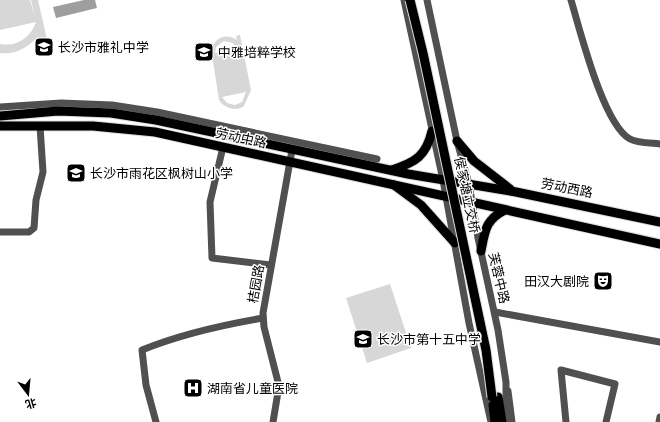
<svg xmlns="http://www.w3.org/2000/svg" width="660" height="422" viewBox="0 0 660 422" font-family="'IBM Plex Sans','Noto Sans SC',sans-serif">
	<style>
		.grass { fill: #d7d7d7; fill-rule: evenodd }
		.water { fill: #9e9e9e }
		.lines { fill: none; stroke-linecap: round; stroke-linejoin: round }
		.major-casing { stroke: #dbdbdb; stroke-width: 11 }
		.minor { stroke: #505050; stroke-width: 7 }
		.major { stroke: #000; stroke-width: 9 }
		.major-bridge-casing { stroke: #dbdbdb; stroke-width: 11; stroke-linecap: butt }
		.major-bridge { stroke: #000; stroke-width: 9 }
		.labels { text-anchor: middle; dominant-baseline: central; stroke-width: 3; stroke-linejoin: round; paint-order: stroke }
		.poi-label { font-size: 13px; fill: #000; stroke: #fff; text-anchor: start }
		.street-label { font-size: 13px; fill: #000; stroke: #fff }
	</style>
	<rect width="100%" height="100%" fill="#fff"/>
	<g class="grass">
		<path d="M0,0H30L35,17L31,0H38L48,44L39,46L37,37C28,48 14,55 0,53V44C17,47 30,38 36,22L0,30Z"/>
		<path d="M240,35L251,90L244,106C236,112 224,108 219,100L211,48C217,37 226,33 237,40L236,36ZM224,41L233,43L237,49L215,53L216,47ZM246,92L242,102L235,105L227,103L222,97Z"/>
		<polygon points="390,284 411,348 367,363 346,298"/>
	</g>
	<polygon class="water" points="84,0 95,0 97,8 56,18 53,7"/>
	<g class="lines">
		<defs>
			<g id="major">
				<polyline points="0,116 58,111 111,113 156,120 408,174 516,192 660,222"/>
				<polyline points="0,126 93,126 155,132 660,244"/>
				<polyline points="457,141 474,161 510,189"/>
				<path d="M392,170C416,162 426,156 432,131"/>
				<polyline points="394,185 421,205 455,243"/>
				<path d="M481,251C485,231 485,220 505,210"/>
				<polyline points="498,397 502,422"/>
				<polyline points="493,405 495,422"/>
			</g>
		</defs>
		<use href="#major" class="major-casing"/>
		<g class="minor">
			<polyline points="404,0 443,180 469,323 491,422"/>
			<polyline points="427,0 457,141 469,184 478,238 498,330 506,382 506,422"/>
			<path d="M571,0C580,30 603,124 630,139C637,143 652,143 660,144"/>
			<polyline points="0,107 61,103 112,105 157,112 377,159"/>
			<polyline points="223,147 210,202 212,258 271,265"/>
			<polyline points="0,232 29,232 34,228 36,200 43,172 40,126"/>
			<polyline points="495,312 660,342"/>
			<polyline points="508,391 512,422"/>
			<path d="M156,422L146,385L142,350C181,334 222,325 263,318"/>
			<polyline points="273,422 279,386 264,327 263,313 292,150"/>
			<polyline points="566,422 561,370 615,384 606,422"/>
			<polyline points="659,422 660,417"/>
		</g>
		<use href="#major" class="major"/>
		<defs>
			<polyline id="major-bridge" points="410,0 423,53 486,350 492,397"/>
		</defs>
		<use href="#major-bridge" class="major-bridge-casing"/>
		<use href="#major-bridge" class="major-bridge"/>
	</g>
	<defs>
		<symbol id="school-square" viewBox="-11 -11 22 22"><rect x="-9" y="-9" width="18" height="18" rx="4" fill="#000" stroke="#fff"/><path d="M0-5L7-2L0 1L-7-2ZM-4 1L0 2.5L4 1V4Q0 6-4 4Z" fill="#fff"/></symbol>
		<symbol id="theatre-square" viewBox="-11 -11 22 22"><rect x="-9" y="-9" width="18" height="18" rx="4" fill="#000" stroke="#fff"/><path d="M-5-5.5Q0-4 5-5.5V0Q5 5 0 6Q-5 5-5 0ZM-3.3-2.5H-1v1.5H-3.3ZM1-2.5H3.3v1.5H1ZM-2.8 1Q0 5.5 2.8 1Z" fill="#fff"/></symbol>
		<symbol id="hospital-square" viewBox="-11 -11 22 22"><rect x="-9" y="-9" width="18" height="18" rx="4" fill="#000" stroke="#fff"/><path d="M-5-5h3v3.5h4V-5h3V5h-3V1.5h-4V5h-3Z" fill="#fff"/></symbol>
	</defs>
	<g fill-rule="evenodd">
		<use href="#school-square" x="33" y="36" width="22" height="22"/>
		<use href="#school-square" x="193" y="41" width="22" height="22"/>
		<use href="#school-square" x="65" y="162" width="22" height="22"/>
		<use href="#theatre-square" x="592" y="270" width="22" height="22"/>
		<use href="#school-square" x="352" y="328" width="22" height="22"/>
		<use href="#hospital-square" x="182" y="377" width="22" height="22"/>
	</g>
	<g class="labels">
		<g class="poi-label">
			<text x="58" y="47">长沙市雅礼中学</text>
			<text x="218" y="52">中雅培粹学校</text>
			<text x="90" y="173">长沙市雨花区枫树山小学</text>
			<text x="589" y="281" text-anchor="end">田汉大剧院</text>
			<text x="377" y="339">长沙市第十五中学</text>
			<text x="207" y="388">湖南省儿童医院</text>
		</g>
		<g class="street-label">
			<text transform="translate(241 138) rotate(12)">劳动中路</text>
			<text transform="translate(567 188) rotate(11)">劳动西路</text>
			<text transform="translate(467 195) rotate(78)">侯家塘立交桥</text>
			<text transform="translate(499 278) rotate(77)">芙蓉中路</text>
			<text transform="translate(256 284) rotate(-80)">桔园路</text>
		</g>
	</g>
	<g transform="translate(28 394) rotate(164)" stroke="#ffffff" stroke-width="3" paint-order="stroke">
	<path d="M0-3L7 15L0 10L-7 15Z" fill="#000000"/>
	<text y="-6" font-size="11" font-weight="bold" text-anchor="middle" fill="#000000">北</text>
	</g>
</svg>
